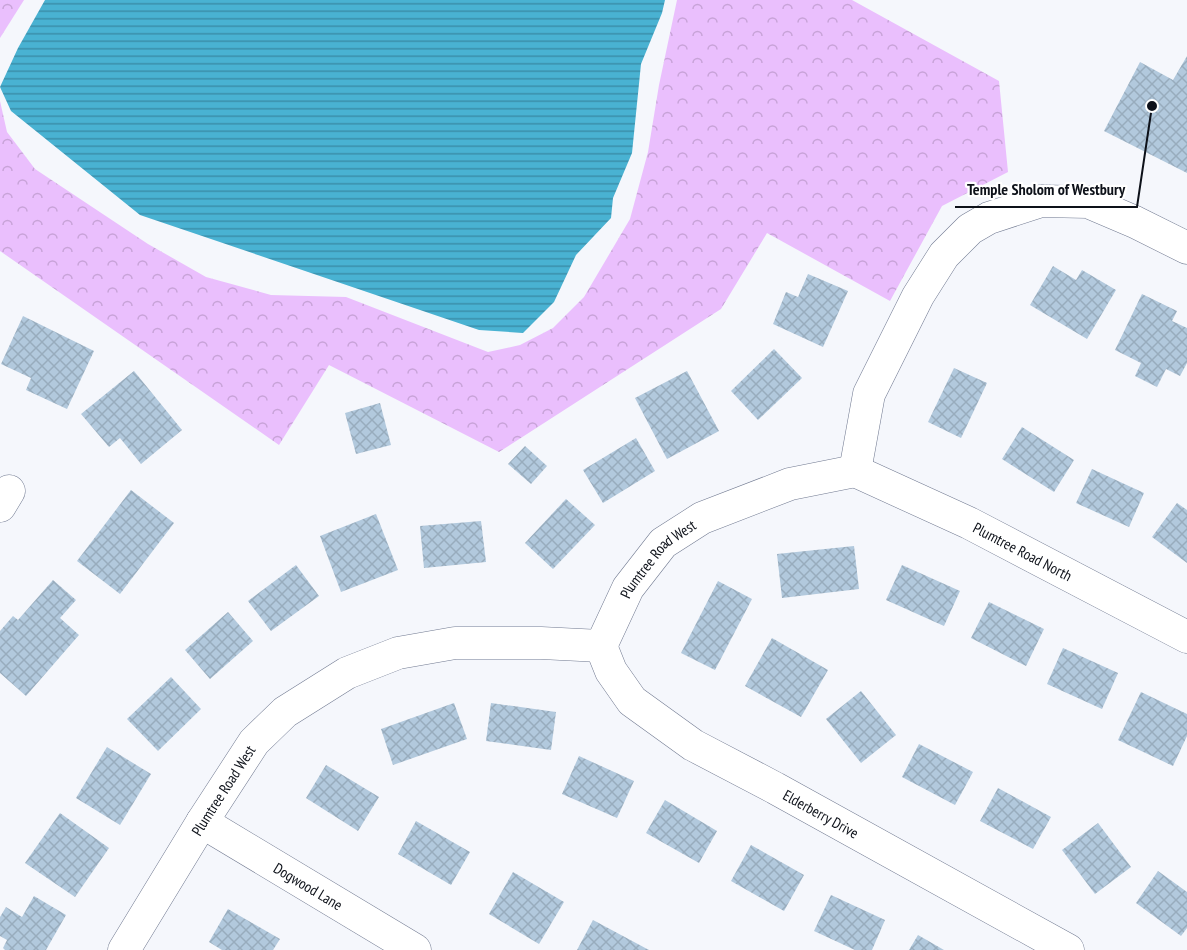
<svg xmlns="http://www.w3.org/2000/svg" width="1187" height="950" viewBox="0 0 1187 950" font-family="'PT Sans Narrow',sans-serif">
	<style>
		.forest { fill: url(#forest-crowns) }
		.water { fill: url(#water-rules) }
		.building { fill: url(#building-cross-hatch) }
		.lines { fill: none; stroke-linecap: round; stroke-linejoin: round }
		.street-casing { stroke: #717a91; stroke-width: 33 }
		.street { stroke: #fff; stroke-width: 32 }
		.labels { text-anchor: middle; dominant-baseline: central; stroke-width: 4.5; stroke-linejoin: round; paint-order: stroke }
		.street-label { font-size: 15px; fill: #0d1119; stroke: #fff }
		.leader { fill: none; stroke: #0d1119; stroke-width: 2 }
		.callout-dot { fill: #0d1119; stroke: #fff; stroke-width: 2 }
		.callout-label { font-size: 16px; text-anchor: middle; font-weight: bold; fill: #0d1119; stroke: #fff; stroke-width: 4.5; stroke-linejoin: round; paint-order: stroke }
	</style>
	<defs>
		<pattern id="forest-crowns" width="20" height="18" patternUnits="userSpaceOnUse" patternTransform="scale(1.5)"><rect width="20" height="18" fill="#eabffd"/><path d="M2 6a3 3 0 1 1 6 0M12 15a3 3 0 1 1 6 0" fill="none" stroke="#c8a3d8"/></pattern>
		<pattern id="water-rules" width="6" height="5" patternUnits="userSpaceOnUse" patternTransform="scale(1.5)"><rect width="6" height="5" fill="#49b2d2"/><path d="M0 2.5h6" fill="none" stroke="#3b8faa"/></pattern>
		<pattern id="building-cross-hatch" width="8" height="8" patternUnits="userSpaceOnUse" patternTransform="scale(1.5)"><rect width="8" height="8" fill="#b2c9dd"/><path d="M0 0l8 8M0 8l8-8" fill="none" stroke="#98acbd"/></pattern>
	</defs>
	<rect width="100%" height="100%" fill="#f5f7fc"/>
	<g class="forest">
		<polygon points="0,0 24,0 0,38"/>
		<polygon points="677,0 852,0 999,81 1008,172 942,206 890,301 767,233 721,309 499,452 329,365 279,445 0,251 0,101 7,132 35,169 148,244 206,277 271,295 346,297 488,352 520,345 553,328 584,297 630,219 648,152 659,85"/>
	</g>
	<polygon class="water" points="45,0 665,0 662,13 641,64 632,153 613,198 611,218 576,255 554,302 523,333 479,330 140,215 11,111 0,87 18,48"/>
	<g class="building">
		<polygon points="1187,56 1187,173 1104,131 1140,62 1173,80"/>
		<polygon points="1053,266 1076,280 1082,270 1116,290 1087,339 1030,305"/>
		<polygon points="808,274 848,291 823,347 773,324 786,292 798,297"/>
		<polygon points="1142,294 1177,311 1172,321 1187,328 1187,363 1180,376 1166,369 1157,387 1135,376 1141,363 1115,350"/>
		<polygon points="23,316 94,351 67,409 26,390 31,378 1,364"/>
		<polygon points="774,349 802,378 758,420 731,391"/>
		<polygon points="954,368 987,383 961,438 928,422"/>
		<polygon points="134,371 182,430 141,464 120,438 109,447 81,414"/>
		<polygon points="687,371 719,431 667,459 635,398"/>
		<polygon points="380,403 391,445 356,454 345,413"/>
		<polygon points="1022,427 1074,460 1054,492 1002,459"/>
		<polygon points="636,438 655,471 603,503 583,470"/>
		<polygon points="525,446 547,466 531,484 508,464"/>
		<polygon points="1092,469 1144,493 1129,527 1076,503"/>
		<polygon points="131,490 174,523 120,594 77,561"/>
		<polygon points="566,499 595,525 553,569 525,543"/>
		<polygon points="1177,503 1187,510 1187,563 1152,537"/>
		<polygon points="376,514 398,570 341,592 320,536"/>
		<polygon points="481,521 486,562 424,568 420,526"/>
		<polygon points="854,546 859,589 782,598 777,554"/>
		<polygon points="296,565 319,596 271,631 248,601"/>
		<polygon points="902,565 960,591 944,626 886,600"/>
		<polygon points="53,580 76,600 60,618 79,635 26,696 0,673 0,631 13,616 18,620"/>
		<polygon points="718,581 752,599 715,670 681,653"/>
		<polygon points="989,602 1044,629 1026,666 971,638"/>
		<polygon points="228,612 253,641 210,679 185,650"/>
		<polygon points="772,638 828,670 801,717 745,686"/>
		<polygon points="1063,648 1118,673 1102,709 1047,684"/>
		<polygon points="171,677 201,709 158,751 127,719"/>
		<polygon points="861,691 896,735 861,763 826,719"/>
		<polygon points="1141,692 1187,714 1187,736 1173,766 1118,740"/>
		<polygon points="454,703 467,739 393,765 381,729"/>
		<polygon points="491,703 556,712 551,750 486,741"/>
		<polygon points="919,744 973,772 955,805 902,777"/>
		<polygon points="107,747 151,774 120,825 76,798"/>
		<polygon points="579,756 634,781 617,818 562,794"/>
		<polygon points="326,765 379,797 358,831 306,798"/>
		<polygon points="998,788 1051,817 1033,849 980,821"/>
		<polygon points="665,800 717,831 699,863 646,833"/>
		<polygon points="60,813 109,848 75,897 25,863"/>
		<polygon points="416,821 470,852 451,885 398,854"/>
		<polygon points="1098,823 1131,867 1095,894 1062,850"/>
		<polygon points="751,845 804,875 784,911 731,881"/>
		<polygon points="1158,871 1187,892 1187,928 1181,936 1136,903"/>
		<polygon points="513,872 564,902 539,944 489,914"/>
		<polygon points="831,895 885,920 872,950 855,950 814,931"/>
		<polygon points="34,896 66,915 46,950 5,950 3,948 7,940 0,936 0,917 6,907 22,917"/>
		<polygon points="228,909 280,939 273,950 222,950 209,942"/>
		<polygon points="593,920 649,950 577,950"/>
		<polygon points="918,935 944,950 909,950"/>
	</g>
	<g class="lines">
		<defs>
			<g id="street">
				<polyline points="855,471 869,394 918,296 944,255 970,229 989,218 1041,201 1088,202 1135,222 1187,248"/>
				<path id="s1" d="M855,471L969,523L1187,637"/>
				<polyline points="0,506 9,491"/>
				<path id="s2" d="M601,646L611,671L632,701L693,745L775,788L1068,950"/>
				<path id="s3" d="M601,646L628,588L663,543L702,518L790,484L855,471"/>
				<path id="s4" d="M202,822L415,950"/>
				<path id="s5" d="M124,950L202,822L254,742L285,712L347,673L398,653L455,643H541L601,646"/>
			</g>
		</defs>
		<use href="#street" class="street-casing"/>
		<use href="#street" class="street"/>
	</g>
	<g class="labels">
		<g class="street-label">
			<text stroke="none"><textPath href="#s1" startOffset="186">Plumtree Road North</textPath></text>
			<text stroke="none"><textPath href="#s3" startOffset="106">Plumtree Road West</textPath></text>
			<text stroke="none"><textPath href="#s5" startOffset="188">Plumtree Road West</textPath></text>
			<text stroke="none"><textPath href="#s2" startOffset="284">Elderberry Drive</textPath></text>
			<text stroke="none"><textPath href="#s4" startOffset="124">Dogwood Lane</textPath></text>
		</g>
	</g>
	<path class="leader" d="M1152 106L1137 207H955"/>
	<circle class="callout-dot" cx="1152" cy="106" r="6"/>
	<g class="callout-label">
		<text x="1046" y="195">Temple Sholom of Westbury</text>
	</g>
</svg>
